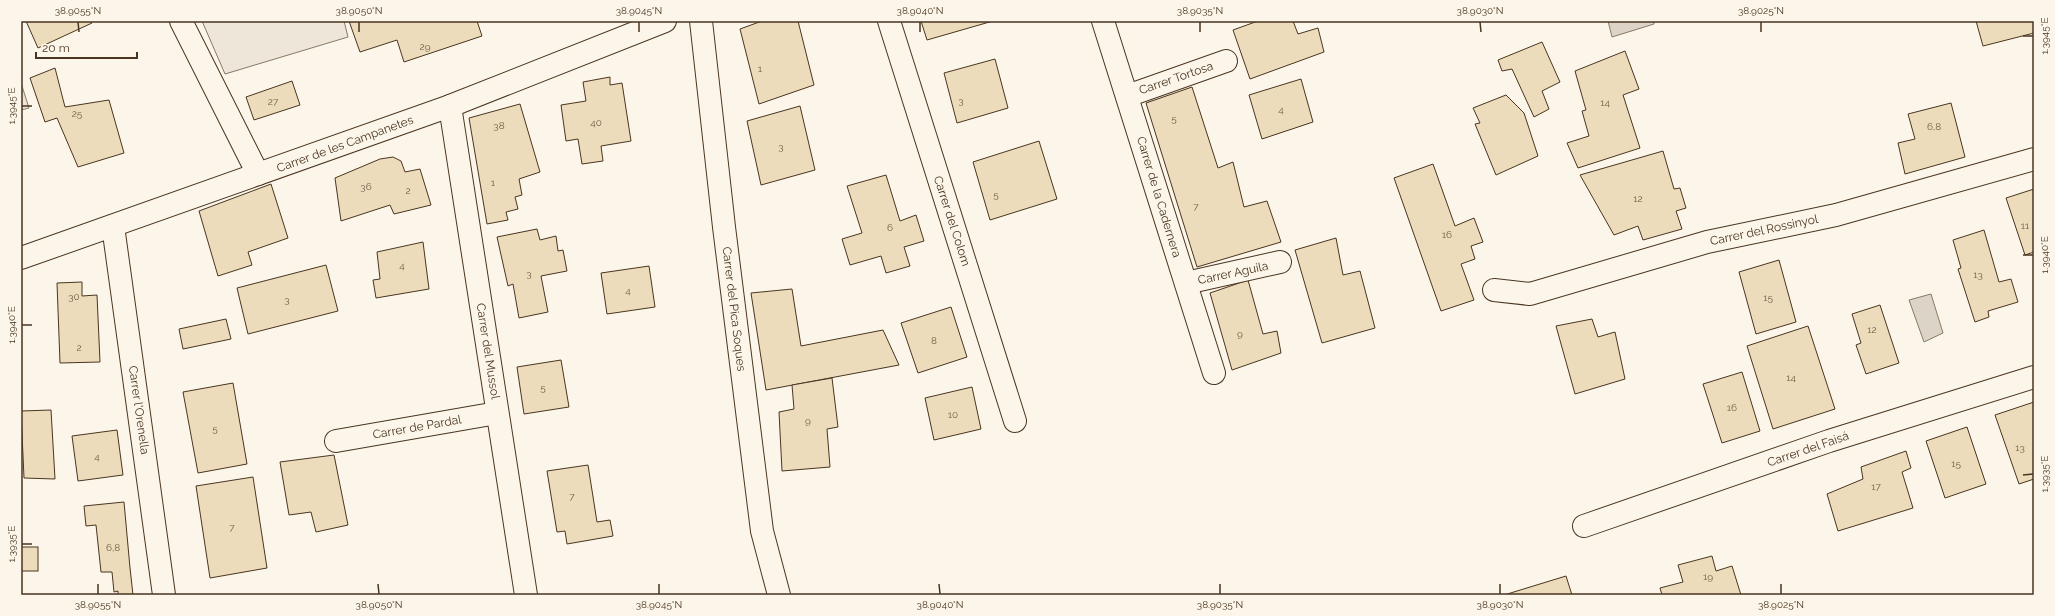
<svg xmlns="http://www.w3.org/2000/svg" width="2055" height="616" viewBox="0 0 2055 616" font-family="Raleway,sans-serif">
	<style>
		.green { fill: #ede6d9; stroke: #887966 }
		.water { fill: #dcd4c6; stroke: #887966 }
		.building { fill: #ecdcbc; stroke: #4a3520 }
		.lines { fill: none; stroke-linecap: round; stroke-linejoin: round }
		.minor-casing { stroke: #4a3520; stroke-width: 24 }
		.minor { stroke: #fbf6e9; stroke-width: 22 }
		.ticks { fill: none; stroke: #4a3520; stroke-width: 1.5 }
		.labels { text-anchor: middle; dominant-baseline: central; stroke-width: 3; stroke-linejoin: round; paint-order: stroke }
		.number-label { font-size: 10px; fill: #725f47 }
		.street-label { font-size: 12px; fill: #4a3520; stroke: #fbf6e9 }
		.neatline { fill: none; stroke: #4a3520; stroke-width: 1.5 }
		.ticks-label { font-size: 10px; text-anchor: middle; fill: #4a3520 }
	</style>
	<rect width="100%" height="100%" fill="#fbf6e9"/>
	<g class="green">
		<polygon points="202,21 344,21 348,37 225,74"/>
		<polygon points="21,83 29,108 21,110"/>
	</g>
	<g class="water">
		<polygon points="1608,21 1654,21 1654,24 1612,37"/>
		<polygon points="1931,294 1943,333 1924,342 1909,300"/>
	</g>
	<g class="building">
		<polygon points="26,21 91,21 92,23 38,48"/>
		<polygon points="349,21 477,21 482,36 404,62 397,40 360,52"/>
		<polygon points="762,21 798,21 814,85 759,104 740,29"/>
		<polygon points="921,21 993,21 927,40"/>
		<polygon points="1258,21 1293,21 1298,34 1318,28 1324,52 1250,79 1233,30"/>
		<polygon points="1976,21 2034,21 2034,33 1983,46"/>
		<polygon points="1542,42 1560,82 1542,91 1549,109 1534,117 1512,69 1502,71 1498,60"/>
		<polygon points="1625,51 1639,89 1623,95 1640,148 1578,168 1567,143 1589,136 1582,111 1586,110 1575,71"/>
		<polygon points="995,59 1008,108 957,123 944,73"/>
		<polygon points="55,68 65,107 109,100 124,153 78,167 57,118 45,122 30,78"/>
		<polygon points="610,77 610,85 622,83 631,141 601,146 603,161 582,164 578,139 566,141 561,105 586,101 583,82"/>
		<polygon points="1301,79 1313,122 1262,139 1249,95"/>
		<polygon points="292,81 300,105 254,120 246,97"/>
		<polygon points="1192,87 1218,168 1233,162 1244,207 1267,201 1281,242 1197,267 1146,103"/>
		<polygon points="1506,95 1524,113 1538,156 1496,175 1475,124 1480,123 1473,108"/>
		<polygon points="1951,103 1965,157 1905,174 1898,143 1915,139 1908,114"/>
		<polygon points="520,104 540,172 519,179 522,195 515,197 518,209 506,212 508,220 487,224 469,118"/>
		<polygon points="800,106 815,170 761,185 747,121"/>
		<polygon points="1039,141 1057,199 990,220 973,162"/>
		<polygon points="1663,151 1674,189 1680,188 1686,208 1676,211 1682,229 1643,240 1638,226 1614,235 1580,175"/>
		<polygon points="393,157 401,161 405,172 420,169 431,205 394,214 390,205 341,221 335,178 380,159"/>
		<polygon points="1433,164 1455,226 1474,218 1483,242 1471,246 1475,259 1461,264 1474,300 1441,311 1394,178"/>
		<polygon points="886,175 900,221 916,215 924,241 904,247 910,266 886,273 881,256 850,265 842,239 862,233 847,186"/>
		<polygon points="271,184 288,238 248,252 252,265 218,276 199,211"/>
		<polygon points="2034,189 2034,252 2025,255 2006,198"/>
		<polygon points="537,229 540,240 556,236 558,251 563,250 567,271 541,276 548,312 519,318 513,284 508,286 497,237"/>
		<polygon points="1984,230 1999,282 2011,279 2018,302 1988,311 1989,317 1975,322 1958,269 1961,268 1953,240"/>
		<polygon points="1336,238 1343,275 1360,271 1375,328 1322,343 1295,250"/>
		<polygon points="423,242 429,289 376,298 373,280 380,279 377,252"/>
		<polygon points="1779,260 1796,322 1756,334 1739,272"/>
		<polygon points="326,265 338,311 248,334 237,288"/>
		<polygon points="649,266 655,307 607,314 601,273"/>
		<polygon points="1248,280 1263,334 1277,331 1281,353 1232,370 1210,293"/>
		<polygon points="82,282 82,296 97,295 100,362 60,363 57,283"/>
		<polygon points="792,289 801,346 883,330 899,365 766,390 751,293"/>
		<polygon points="1880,305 1899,363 1866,374 1856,345 1861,343 1852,314"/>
		<polygon points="951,307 967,357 918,373 901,323"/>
		<polygon points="226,319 231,339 183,349 179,329"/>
		<polygon points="1592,319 1598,337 1615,332 1625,379 1575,394 1556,326"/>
		<polygon points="1808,326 1835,409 1773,429 1747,346"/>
		<polygon points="561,360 569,407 524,414 517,367"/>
		<polygon points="1742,372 1760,431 1722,443 1703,384"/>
		<polygon points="832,378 838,427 827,429 830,467 782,471 779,412 794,409 792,385"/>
		<polygon points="233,383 247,464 198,473 183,392"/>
		<polygon points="972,387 981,429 934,440 925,398"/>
		<polygon points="2034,402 2034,479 2019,484 1995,415"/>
		<polygon points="51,410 55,479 24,478 21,411"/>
		<polygon points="1967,427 1986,484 1945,498 1926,441"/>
		<polygon points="117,430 123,475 78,481 72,436"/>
		<polygon points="1906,451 1911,468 1902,472 1913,508 1838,531 1827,494 1863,479 1861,467"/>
		<polygon points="334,455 348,525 316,532 311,512 289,515 280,462"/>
		<polygon points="588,465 597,522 610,520 613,536 567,544 565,531 557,532 547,471"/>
		<polygon points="253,477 267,568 210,578 196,486"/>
		<polygon points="124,502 130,568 133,595 118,595 118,591 114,592 112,572 101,572 96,525 86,526 84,506"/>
		<rect x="21" y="547" width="17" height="24"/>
		<polygon points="1712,556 1716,571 1732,566 1741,595 1662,595 1660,588 1683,582 1678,565"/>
		<polygon points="1566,576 1572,595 1504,595"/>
	</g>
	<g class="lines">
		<defs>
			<g id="minor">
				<polyline points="181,21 258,174"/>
				<polyline points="701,21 724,227 762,531 779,595"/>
				<polyline points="889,21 1015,421"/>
				<polyline points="1103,21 1214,373"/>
				<polyline points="1127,96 1226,61"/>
				<polyline points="450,106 526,595"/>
				<polyline points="113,226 164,595"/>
				<polyline points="21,258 450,106 665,21"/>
				<polyline points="1186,283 1280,262"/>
				<polyline points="1494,290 1530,294 1707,242 1836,215 2034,159"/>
				<polyline points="336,441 497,413"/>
				<polyline points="1584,526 1829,441 2034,377"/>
			</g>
		</defs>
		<use href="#minor" class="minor-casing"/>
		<use href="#minor" class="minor"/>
	</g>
	<path class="ticks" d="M78,22L79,32M359,22V32M639,22V32M920,22V32M1200,22V32M1480,22L1481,32M1761,22V32M2023,36H2033M22,106H32M2023,255H2033M22,325H32M2023,475L2033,474M22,544H32M98,584V594M378,584L379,594M659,584V594M939,584L940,594M1220,584V594M1500,584V594M1781,584V594"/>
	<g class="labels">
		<g class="number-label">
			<text x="425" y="46">29</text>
			<text x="760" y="68">1</text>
			<text x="961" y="100">3</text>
			<text x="273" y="101">27</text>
			<text x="1605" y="102">14</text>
			<text x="1281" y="109">4</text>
			<text x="77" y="113">25</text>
			<text x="1174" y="118">5</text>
			<text x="596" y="122">40</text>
			<text x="499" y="125">38</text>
			<text x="1934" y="126">6,8</text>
			<text x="781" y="146">3</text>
			<text x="493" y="182">1</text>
			<text x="366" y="186">36</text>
			<text x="408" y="190">2</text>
			<text x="996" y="194">5</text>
			<text x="1638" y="198">12</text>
			<text x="1196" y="206">7</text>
			<text x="2025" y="225">11</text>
			<text x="890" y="227">6</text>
			<text x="1447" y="234">16</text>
			<text x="402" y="265">4</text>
			<text x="529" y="273">3</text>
			<text x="1978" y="274">13</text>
			<text x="628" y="290">4</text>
			<text x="74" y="296">30</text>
			<text x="1768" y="297">15</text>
			<text x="287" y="299">3</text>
			<text x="1872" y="329">12</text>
			<text x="1240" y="333">9</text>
			<text x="934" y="340">8</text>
			<text x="79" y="347">2</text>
			<text x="1791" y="377">14</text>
			<text x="543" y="387">5</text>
			<text x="1732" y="407">16</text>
			<text x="953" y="414">10</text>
			<text x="808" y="420">9</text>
			<text x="215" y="428">5</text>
			<text x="2020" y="447">13</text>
			<text x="97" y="456">4</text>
			<text x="1956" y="463">15</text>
			<text x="1876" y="486">17</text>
			<text x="572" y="496">7</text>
			<text x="232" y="527">7</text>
			<text x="113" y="547">6,8</text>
			<text x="1708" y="576">19</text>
		</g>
		<g class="street-label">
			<text transform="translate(1176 78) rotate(-19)">Carrer Tortosa</text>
			<text transform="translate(345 144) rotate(-20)">Carrer de les Campanetes</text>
			<text transform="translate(1159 197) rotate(73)">Carrer de la Cadernera</text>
			<text transform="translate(952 221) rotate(72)">Carrer del Colom</text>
			<text transform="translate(1764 230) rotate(-12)">Carrer del Rossinyol</text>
			<text transform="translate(1233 273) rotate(-12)">Carrer Aguila</text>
			<text transform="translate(734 309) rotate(83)">Carrer del Pica Soques</text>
			<text transform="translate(488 351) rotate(81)">Carrer del Mussol</text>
			<text transform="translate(139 410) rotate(82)">Carrer l'Orenella</text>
			<text transform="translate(417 427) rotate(-10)">Carrer de Pardal</text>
			<text transform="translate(1808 449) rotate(-19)">Carrer del Faisá</text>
		</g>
	</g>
	<rect width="2055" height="616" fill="none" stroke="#fbf6e9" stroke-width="44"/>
	<path d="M36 52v6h101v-6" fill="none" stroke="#4a3520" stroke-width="2"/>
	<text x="42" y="52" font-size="12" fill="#4a3520" stroke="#fbf6e9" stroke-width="3" paint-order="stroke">20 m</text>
	<rect x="22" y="22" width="2011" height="572" class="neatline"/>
	<g class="ticks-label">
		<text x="78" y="14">38.9055°N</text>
		<text x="359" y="14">38.9050°N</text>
		<text x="639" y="14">38.9045°N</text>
		<text x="920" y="14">38.9040°N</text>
		<text x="1200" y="14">38.9035°N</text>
		<text x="1480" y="14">38.9030°N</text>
		<text x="1761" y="14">38.9025°N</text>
		<text transform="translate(2044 36) rotate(-90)" y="4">1.3945°E</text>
		<text transform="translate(11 106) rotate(-90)" y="4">1.3945°E</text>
		<text transform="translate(2044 255) rotate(-90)" y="4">1.3940°E</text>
		<text transform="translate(11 325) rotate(-90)" y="4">1.3940°E</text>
		<text transform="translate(2044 474) rotate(-90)" y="4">1.3935°E</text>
		<text transform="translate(11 544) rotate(-90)" y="4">1.3935°E</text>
		<text x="98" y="608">38.9055°N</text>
		<text x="379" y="608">38.9050°N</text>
		<text x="659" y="608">38.9045°N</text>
		<text x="940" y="608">38.9040°N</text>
		<text x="1220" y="608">38.9035°N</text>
		<text x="1500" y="608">38.9030°N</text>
		<text x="1781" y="608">38.9025°N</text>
	</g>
</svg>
